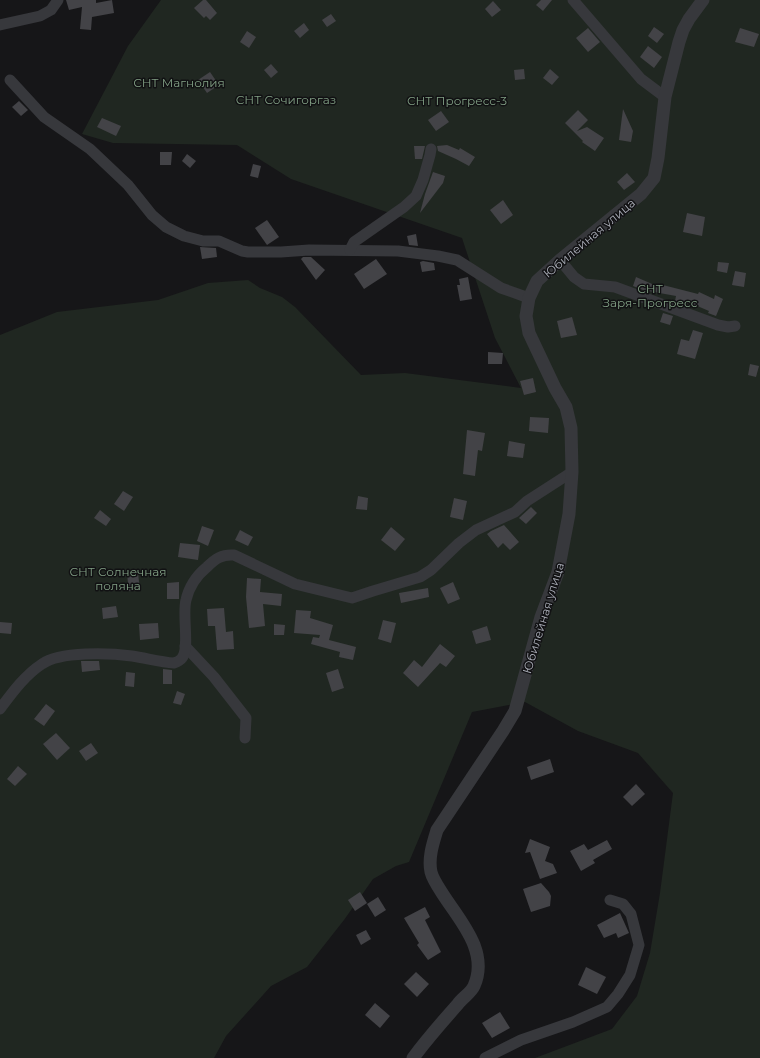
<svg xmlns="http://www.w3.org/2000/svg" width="760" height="1058" viewBox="0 0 760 1058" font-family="Montserrat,sans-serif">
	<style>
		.green { fill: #202721 }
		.building { fill: #434347 }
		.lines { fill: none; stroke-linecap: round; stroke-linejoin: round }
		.minor { stroke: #37383c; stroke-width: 11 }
		.tertiary { stroke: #37383c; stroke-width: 13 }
		.labels { text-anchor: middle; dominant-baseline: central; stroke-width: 3; stroke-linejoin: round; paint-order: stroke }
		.park-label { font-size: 12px; fill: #82a085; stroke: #111113 }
		.street-label { font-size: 12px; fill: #a9acb6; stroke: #111113 }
	</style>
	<rect width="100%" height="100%" fill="#161618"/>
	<polygon class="green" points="161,0 760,0 760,1058 535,1058 612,1029 637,996 650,953 660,893 673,793 638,753 578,731 525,702 472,712 409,862 396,866 373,879 344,920 307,967 271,986 226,1036 214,1058 0,1058 0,335 57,312 158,300 208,283 248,280 260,288 282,297 295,307 361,375 405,373 521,388 495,338 462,238 291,179 237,145 113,143 82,134 128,46"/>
	<g class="building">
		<polygon points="66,0 96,0 96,3 112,0 114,13 92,17 91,30 80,29 82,7 69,10"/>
		<polygon points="203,0 206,0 217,13 210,20 206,16 204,18 194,8"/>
		<polygon points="541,0 552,0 543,11 536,5"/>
		<polygon points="493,1 501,10 492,17 485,9"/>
		<polygon points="331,14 336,21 327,27 322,20"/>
		<polygon points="304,23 309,30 300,38 294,31"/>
		<polygon points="654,27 664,34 657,43 648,36"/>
		<polygon points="588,28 600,42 588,52 576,38"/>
		<polygon points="740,28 759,34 754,47 735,42"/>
		<polygon points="247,31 256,37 249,48 240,42"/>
		<polygon points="648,46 662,57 654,68 640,57"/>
		<polygon points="271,64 278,72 271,78 264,70"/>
		<polygon points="524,69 525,79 515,80 514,70"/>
		<polygon points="550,69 559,77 552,85 543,78"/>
		<polygon points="210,72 219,85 207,93 198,80"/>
		<polygon points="19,101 28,110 21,116 12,107"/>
		<polygon points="623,109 633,131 631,142 619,140"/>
		<polygon points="578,110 588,120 577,131 587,127 604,138 595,151 582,142 583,141 565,123"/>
		<polygon points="441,111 449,122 436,131 428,120"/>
		<polygon points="102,118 121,126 116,136 97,127"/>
		<polygon points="447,145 459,150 460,148 475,157 469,166 456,159 438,151 437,146"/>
		<polygon points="414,146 425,146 422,159 415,159"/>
		<polygon points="160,152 172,152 171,165 160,165"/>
		<polygon points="187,154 196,161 190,168 182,161"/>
		<polygon points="253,164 261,166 258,178 250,176"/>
		<polygon points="433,172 445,176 443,183 420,213 425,194"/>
		<polygon points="627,173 635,182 624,190 617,182"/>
		<polygon points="503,200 513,215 501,224 490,210"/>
		<polygon points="687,213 705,217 702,236 683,232"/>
		<polygon points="267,220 279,237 267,245 255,228"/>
		<polygon points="416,234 418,246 409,245 407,236"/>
		<polygon points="200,247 216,248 217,257 202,259"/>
		<polygon points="303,257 311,257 325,270 316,280 301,259"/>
		<polygon points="376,259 387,274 364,289 354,274"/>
		<polygon points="423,261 434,263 435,270 422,272 420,262"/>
		<polygon points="718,262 729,263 727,273 717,271"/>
		<polygon points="735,271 746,273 744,287 732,285"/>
		<polygon points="468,277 472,299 460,301 457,285 460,285 459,279"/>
		<polygon points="636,277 659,287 659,284 698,294 699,292 714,299 715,295 723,299 716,316 708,313 709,311 688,302 687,304 675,301 676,296 643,290 633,286"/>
		<polygon points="663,313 673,316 670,325 660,322"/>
		<polygon points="572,317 577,335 561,338 557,321"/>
		<polygon points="693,330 703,333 695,359 677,354 681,339 689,341"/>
		<polygon points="488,352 503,353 502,364 488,364"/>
		<polygon points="750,364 759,366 756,377 748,375"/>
		<polygon points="533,378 536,392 524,395 520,381"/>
		<polygon points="530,417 549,418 548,433 529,431"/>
		<polygon points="467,430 485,433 482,451 478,450 475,476 463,474"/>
		<polygon points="509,441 525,444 523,458 507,456"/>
		<polygon points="123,491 133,497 124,511 114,504"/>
		<polygon points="358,496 368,498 367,510 356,509"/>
		<polygon points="454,498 467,501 463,520 450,517"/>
		<polygon points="531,507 537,513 526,524 519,518"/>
		<polygon points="100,510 111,519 106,526 94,518"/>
		<polygon points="504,525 519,542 510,550 503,543 498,548 487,534 491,531"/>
		<polygon points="202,526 214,530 208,546 197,541"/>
		<polygon points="391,527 405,539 395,551 381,540"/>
		<polygon points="240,530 253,537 248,546 235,540"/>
		<polygon points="180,543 200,545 198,560 178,557"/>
		<polygon points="138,573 140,590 129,591 127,574"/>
		<polygon points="247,578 261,579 260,592 282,594 281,606 263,604 265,626 249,628 246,597"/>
		<polygon points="179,582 179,599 167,599 167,583"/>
		<polygon points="453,582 460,599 448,604 440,588"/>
		<polygon points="428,588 429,597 401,603 399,593"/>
		<polygon points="116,606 118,617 103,619 102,608"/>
		<polygon points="224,608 226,632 233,631 234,649 217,650 215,626 208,626 207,609"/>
		<polygon points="296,610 311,611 310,618 333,625 329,640 356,647 353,660 339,657 340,652 311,644 313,637 319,638 320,635 294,633"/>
		<polygon points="383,620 396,623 391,643 378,639"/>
		<polygon points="0,622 12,623 11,634 0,633"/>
		<polygon points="158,623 159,638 140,640 139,624"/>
		<polygon points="274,624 285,625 284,635 274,635"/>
		<polygon points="487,626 491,640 476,644 472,631"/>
		<polygon points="440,644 455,656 446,667 440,663 418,687 403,673 414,660 422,667"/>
		<polygon points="81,661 99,661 100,670 82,672"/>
		<polygon points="163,669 172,670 172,684 163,684"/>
		<polygon points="338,669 344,688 332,692 326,673"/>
		<polygon points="126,672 135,673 134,687 125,686"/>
		<polygon points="177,691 185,694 181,705 173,703"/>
		<polygon points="46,704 55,711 44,726 34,719"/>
		<polygon points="56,733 70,748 57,760 43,744"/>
		<polygon points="91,743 98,753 86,761 79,751"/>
		<polygon points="550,759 554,772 531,780 527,767"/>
		<polygon points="18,766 27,774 15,786 7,779"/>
		<polygon points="636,784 645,794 632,806 623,797"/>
		<polygon points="530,839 550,847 545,861 553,864 557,873 540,879 530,852 525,853"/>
		<polygon points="607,840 612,849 593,860 595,863 581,871 570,851 584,844 588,850"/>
		<polygon points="541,883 549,892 551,896 550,906 531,912 523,889"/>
		<polygon points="360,892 367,903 355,911 348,900"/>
		<polygon points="378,897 386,910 375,917 367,904"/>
		<polygon points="425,907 430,917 425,920 441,952 428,960 417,945 419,943 404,918"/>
		<polygon points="620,913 629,933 618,938 616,933 604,938 597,925"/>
		<polygon points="366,930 371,939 361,945 356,935"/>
		<polygon points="586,967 606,977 597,994 578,985"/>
		<polygon points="416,972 429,984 417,997 404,984"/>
		<polygon points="375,1003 390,1016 380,1028 365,1015"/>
		<polygon points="500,1012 510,1028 492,1038 482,1023"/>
	</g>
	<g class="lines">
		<g class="minor">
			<polyline points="573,0 641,79 665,97"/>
			<polyline points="0,25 40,16 51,10 58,0"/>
			<polyline points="10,80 44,117 90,149 128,185 152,215 166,227 184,236 203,241 219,241 242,251 248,252 281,252 309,250 398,251 438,256 457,260 501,288 529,298"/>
			<polyline points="350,250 354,242 404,207 416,196 423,180 430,155 431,149"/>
			<polyline points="560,260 574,277 584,284 615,287 718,325 728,327 735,326"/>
			<polyline points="185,646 214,677 246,718 245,738"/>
			<path d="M0,709C12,693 25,675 42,664C60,651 110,653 132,656C146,658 160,662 174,663C177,662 180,661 182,658C190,649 182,614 186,600C189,587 196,576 207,567C215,559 222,554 234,555L295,584L352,598L373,591L420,577L431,570L459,543L476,530L515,512L527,501L572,472"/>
			<polyline points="485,1058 521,1040 573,1022 607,1007 618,994 630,975 639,945 631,914 623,904 610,900"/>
		</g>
		<path class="tertiary" d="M413,1058C427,1039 442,1022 458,1004C462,998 471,993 474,986C489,952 461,922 444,896C439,888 433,880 431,872C428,858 433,843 437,830L503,731L515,711L541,617L558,572L569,514L572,472L571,428L566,407L555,388L529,333L526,316L529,298L537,281L560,260L641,194L654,178L658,158L665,97L679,42L683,30L689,19L703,0"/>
	</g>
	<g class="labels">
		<g class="park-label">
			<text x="179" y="82">СНТ Магнолия</text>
			<text x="286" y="99">СНТ Сочигоргаз</text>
			<text x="457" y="100">СНТ Прогресс-3</text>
			<text x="650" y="288">СНТ<tspan x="650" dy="14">Заря-Прогресс</tspan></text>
			<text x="118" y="571">СНТ Солнечная<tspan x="118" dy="14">поляна</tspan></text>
		</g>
		<g class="street-label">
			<text transform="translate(589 238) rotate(-40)">Юбилейная улица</text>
			<text transform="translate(543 618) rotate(-73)">Юбилейная улица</text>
		</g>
	</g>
</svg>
